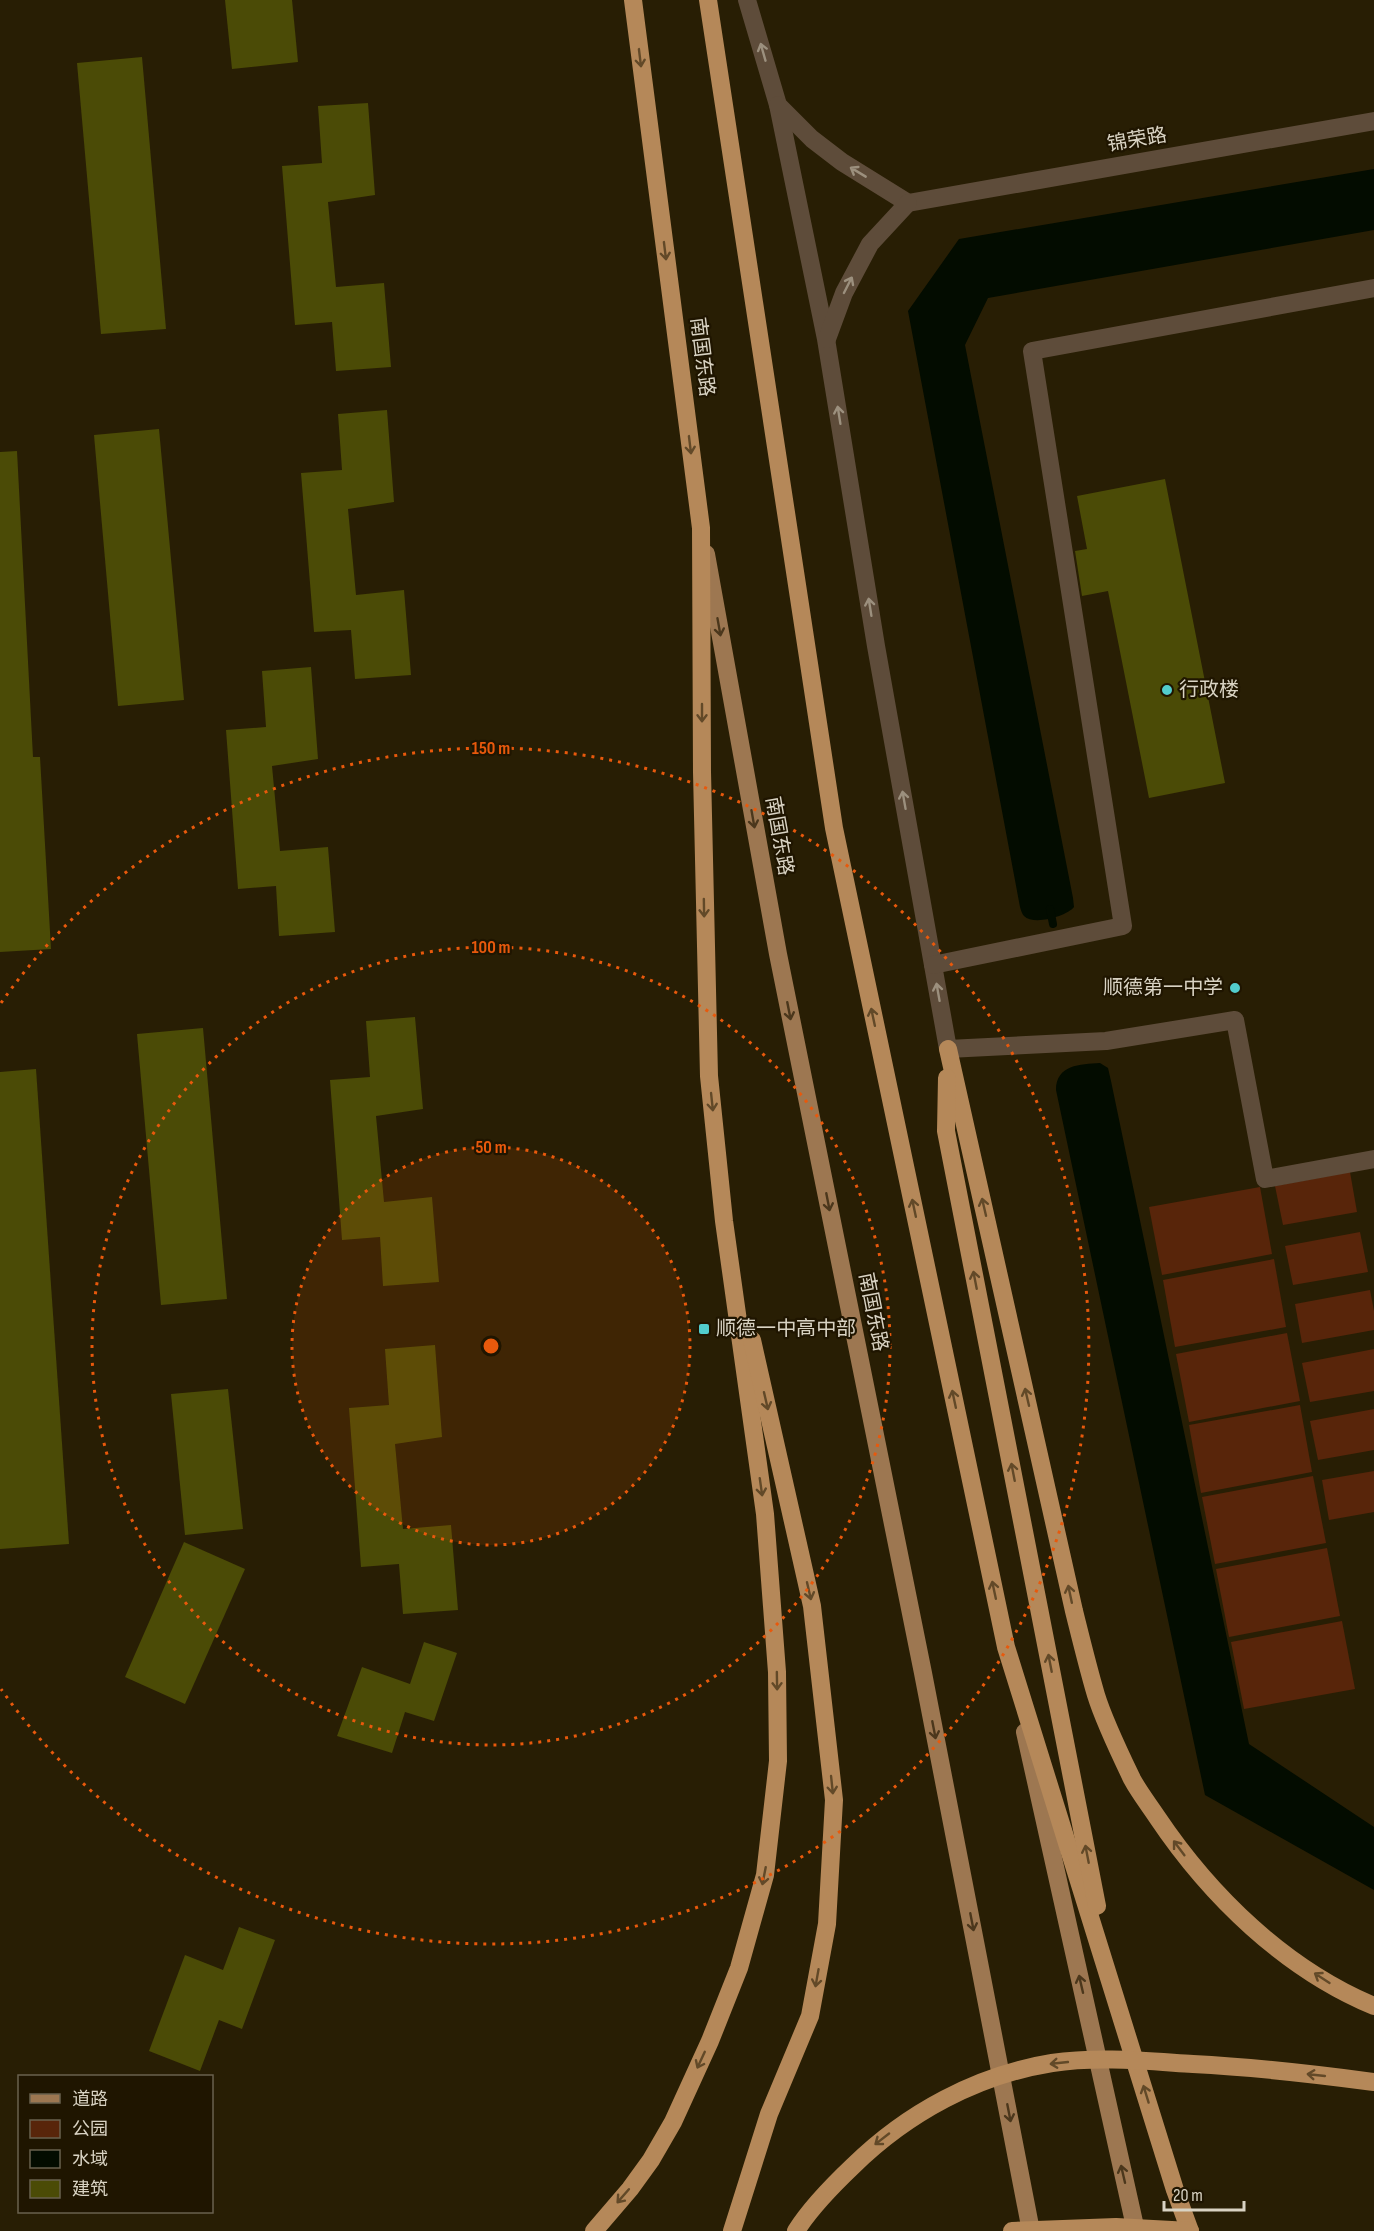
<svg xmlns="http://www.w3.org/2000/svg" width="1374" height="2231" viewBox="0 0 1374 2231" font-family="'Sofia Sans Condensed','Noto Sans SC',sans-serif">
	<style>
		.green { fill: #58250a }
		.water { fill: #030c00 }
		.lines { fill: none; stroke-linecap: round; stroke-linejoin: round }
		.stream { stroke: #030c00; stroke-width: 8 }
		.building { fill: #4b4b06 }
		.minor { stroke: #5e4c3a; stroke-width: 18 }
		.major { stroke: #9d7751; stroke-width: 18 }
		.highway { stroke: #b58859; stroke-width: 18 }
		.highway-bridge { stroke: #b58859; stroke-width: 18 }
		.oneway { stroke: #9c907e }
		.oneway2 { stroke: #624928 }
		.oneway3 { stroke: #4b371c }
		.ring { fill: none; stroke: #e8590c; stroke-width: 3; stroke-dasharray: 3 6 }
		.poi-dot { fill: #52cdcd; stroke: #1f1500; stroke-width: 2 }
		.labels { text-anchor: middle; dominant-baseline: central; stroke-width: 4.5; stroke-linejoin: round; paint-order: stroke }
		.street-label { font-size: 20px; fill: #d9d3c3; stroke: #1f1500 }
		.poi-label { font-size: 20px; fill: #d9d3c3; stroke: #1f1500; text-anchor: start }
		.centre { fill: #e8590c; stroke: #1f1500; stroke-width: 3 }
		.ring-label { font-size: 18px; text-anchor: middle; font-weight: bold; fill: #e8590c; stroke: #1f1500; stroke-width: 4.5; stroke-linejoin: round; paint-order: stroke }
	</style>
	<rect width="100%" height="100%" fill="#281e04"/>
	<g class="green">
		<polygon points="1350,1172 1357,1212 1283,1225 1275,1186"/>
		<polygon points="1260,1187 1272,1254 1162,1275 1149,1207"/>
		<polygon points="1360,1232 1368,1272 1293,1285 1285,1246"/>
		<polygon points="1274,1259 1286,1327 1175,1347 1163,1280"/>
		<polygon points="1370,1290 1374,1311 1374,1330 1302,1343 1295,1304"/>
		<polygon points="1287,1333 1300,1401 1189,1422 1176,1354"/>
		<polygon points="1374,1349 1374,1391 1310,1402 1302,1363"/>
		<polygon points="1300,1405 1312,1472 1201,1493 1189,1425"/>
		<polygon points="1374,1409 1374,1450 1318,1460 1310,1421"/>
		<polygon points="1374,1471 1374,1512 1329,1520 1322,1480"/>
		<polygon points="1313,1476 1326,1543 1215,1564 1202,1497"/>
		<polygon points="1327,1548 1340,1616 1229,1637 1216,1569"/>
		<polygon points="1342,1621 1355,1689 1244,1709 1231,1642"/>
	</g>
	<g class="water">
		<path d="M1374,169V230L988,298L965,345L1073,898L1074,907C1067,916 1034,926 1024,916C1022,914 1021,910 1020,907L908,311L959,239Z"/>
		<path d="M1100,1063L1108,1068L1111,1081L1249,1744L1374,1827V1890L1205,1795L1056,1090C1056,1065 1080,1064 1100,1063Z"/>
	</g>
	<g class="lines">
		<polyline class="stream" points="1050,909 1053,924"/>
	</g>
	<g class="building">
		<polygon points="225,0 292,0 298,62 232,69"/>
		<polygon points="142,57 166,329 101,334 77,63"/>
		<polygon points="368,103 375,195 328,202 336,287 384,283 391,367 336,371 332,322 295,325 282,166 322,163 318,106"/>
		<polygon points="387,410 394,502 348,509 356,595 404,590 411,675 355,679 351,630 314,632 301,473 342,470 338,414"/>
		<polygon points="159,429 184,700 118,706 94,435"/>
		<polygon points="17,451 33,757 40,757 51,949 0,952 0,452"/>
		<polygon points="1165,479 1225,783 1149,798 1108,591 1082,596 1075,551 1087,549 1077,496"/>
		<polygon points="311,667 318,759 272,766 280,851 328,847 335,932 279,936 276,886 238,889 226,730 266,727 262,671"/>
		<polygon points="415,1017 423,1109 376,1116 384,1202 432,1197 439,1282 383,1286 380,1237 342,1240 330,1080 370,1077 366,1021"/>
		<polygon points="203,1028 227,1299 161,1305 137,1034"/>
		<polygon points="36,1069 69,1544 0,1549 0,1072"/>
		<polygon points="435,1345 442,1437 395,1444 403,1529 451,1525 458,1610 403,1614 399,1564 361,1567 349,1408 389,1405 385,1349"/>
		<polygon points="228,1389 243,1529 185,1535 171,1394"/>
		<polygon points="184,1542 245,1569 185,1704 125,1677"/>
		<polygon points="424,1642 457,1653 434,1721 405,1712 392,1753 337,1736 362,1667 410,1684"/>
		<polygon points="239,1927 275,1940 242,2029 219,2020 200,2071 149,2051 185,1955 223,1970"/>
	</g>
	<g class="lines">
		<g class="minor">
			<polyline points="747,0 778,105 826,339 876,646 948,1049 1106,1041 1235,1020 1265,1179 1374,1159"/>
			<polyline points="778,105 812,139 842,162 908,203"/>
			<polyline points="908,203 1374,121"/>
			<polyline points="827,339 844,293 870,244 908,203"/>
			<polyline points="933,965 1123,926 1032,351 1374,288"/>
		</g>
		<g class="major">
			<polyline points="706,554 778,954 923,1673 1031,2231"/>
			<polyline points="1025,1732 1136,2231"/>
		</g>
		<g class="highway">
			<polyline points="708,0 834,828 1006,1647 1175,2190 1190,2231"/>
			<path d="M948,1049L1074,1611C1081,1639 1088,1668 1096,1695C1104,1721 1120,1754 1132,1779C1139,1792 1149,1805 1157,1817C1210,1896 1285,1969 1374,2006"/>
			<polyline points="947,1078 946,1131 1097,1906"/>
			<polyline points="594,2231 630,2189 651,2160 673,2122 710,2041 739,1968 765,1875 778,1761 777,1672 765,1514 724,1221 709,1076 702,772 701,528 633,0"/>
			<polyline points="732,2231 769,2114 810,2016 827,1924 834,1800 812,1606 752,1340"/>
		</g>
		<g class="highway-bridge">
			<path d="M796,2231C811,2207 833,2185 853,2166C907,2113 977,2075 1052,2063C1098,2056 1146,2061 1193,2064C1253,2067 1314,2074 1374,2082"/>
			<polyline points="1012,2231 1116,2227 1190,2231"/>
		</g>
	</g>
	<defs><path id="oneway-shaft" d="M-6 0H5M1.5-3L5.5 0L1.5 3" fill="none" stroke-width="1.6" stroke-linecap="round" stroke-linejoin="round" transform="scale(1.5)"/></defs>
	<g class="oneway">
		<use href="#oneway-shaft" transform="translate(763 52) rotate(-106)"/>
		<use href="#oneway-shaft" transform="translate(858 172) rotate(-149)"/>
		<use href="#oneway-shaft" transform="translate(848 285) rotate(-63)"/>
		<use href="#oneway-shaft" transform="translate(839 415) rotate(-99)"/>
		<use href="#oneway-shaft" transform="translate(870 607) rotate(-99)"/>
		<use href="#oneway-shaft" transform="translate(904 800) rotate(-100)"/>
		<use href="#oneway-shaft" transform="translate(938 992) rotate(-100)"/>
	</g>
	<g class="oneway2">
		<use href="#oneway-shaft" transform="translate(640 58) rotate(83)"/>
		<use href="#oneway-shaft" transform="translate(665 251) rotate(83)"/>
		<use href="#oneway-shaft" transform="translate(690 445) rotate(83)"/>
		<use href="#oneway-shaft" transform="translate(702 713) rotate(90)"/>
		<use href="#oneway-shaft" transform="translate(704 908) rotate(89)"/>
		<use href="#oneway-shaft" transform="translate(873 1017) rotate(-102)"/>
		<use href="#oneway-shaft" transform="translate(712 1102) rotate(84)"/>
		<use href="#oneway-shaft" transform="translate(984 1207) rotate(-103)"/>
		<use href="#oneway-shaft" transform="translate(914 1208) rotate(-102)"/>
		<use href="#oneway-shaft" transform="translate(975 1280) rotate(-101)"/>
		<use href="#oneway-shaft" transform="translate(1027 1397) rotate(-103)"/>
		<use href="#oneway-shaft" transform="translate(954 1399) rotate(-102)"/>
		<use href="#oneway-shaft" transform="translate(766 1401) rotate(77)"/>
		<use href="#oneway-shaft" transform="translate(1013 1472) rotate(-101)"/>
		<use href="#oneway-shaft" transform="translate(761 1487) rotate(82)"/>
		<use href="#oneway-shaft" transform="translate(994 1590) rotate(-102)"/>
		<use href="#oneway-shaft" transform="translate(809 1591) rotate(77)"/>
		<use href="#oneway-shaft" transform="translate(1070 1594) rotate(-102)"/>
		<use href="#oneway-shaft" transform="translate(1050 1663) rotate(-101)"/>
		<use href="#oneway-shaft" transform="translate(777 1681) rotate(89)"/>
		<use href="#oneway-shaft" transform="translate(832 1785) rotate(84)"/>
		<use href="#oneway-shaft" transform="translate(1179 1848) rotate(-127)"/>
		<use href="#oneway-shaft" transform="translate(1087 1854) rotate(-101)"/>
		<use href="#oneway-shaft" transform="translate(764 1876) rotate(101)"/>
		<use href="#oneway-shaft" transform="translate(817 1978) rotate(100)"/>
		<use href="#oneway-shaft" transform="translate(1322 1978) rotate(-147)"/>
		<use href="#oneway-shaft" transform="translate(701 2060) rotate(115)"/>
		<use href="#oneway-shaft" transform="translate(1059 2063) rotate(174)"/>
		<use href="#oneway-shaft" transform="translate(1316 2075) rotate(-174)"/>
		<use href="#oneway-shaft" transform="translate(1146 2094) rotate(-107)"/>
		<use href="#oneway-shaft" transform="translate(882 2139) rotate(142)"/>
		<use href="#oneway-shaft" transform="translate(623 2196) rotate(131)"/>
	</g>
	<g class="oneway3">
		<use href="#oneway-shaft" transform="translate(719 627) rotate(80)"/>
		<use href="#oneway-shaft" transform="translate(753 819) rotate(80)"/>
		<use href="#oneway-shaft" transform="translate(789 1011) rotate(79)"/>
		<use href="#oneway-shaft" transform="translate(828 1202) rotate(79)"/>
		<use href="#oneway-shaft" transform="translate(934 1730) rotate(79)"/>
		<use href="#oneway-shaft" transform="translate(972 1922) rotate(79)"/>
		<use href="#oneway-shaft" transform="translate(1081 1984) rotate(-103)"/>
		<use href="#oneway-shaft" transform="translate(1009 2113) rotate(79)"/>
		<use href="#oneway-shaft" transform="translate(1123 2174) rotate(-103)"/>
	</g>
	<circle cx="491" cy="1346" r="199" fill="#e8590c" fill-opacity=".12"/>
	<g class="ring">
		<circle cx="491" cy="1346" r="199"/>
		<circle cx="491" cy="1346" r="399"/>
		<path d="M1 1003A598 598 0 1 1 1 1689"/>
	</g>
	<g class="poi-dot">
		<circle cx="1167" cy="690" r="6"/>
		<circle cx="1235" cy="988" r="6"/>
		<rect x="698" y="1323" width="12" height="12" rx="3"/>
	</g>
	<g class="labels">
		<g class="street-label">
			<text transform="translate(1137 140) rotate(-10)">锦荣路</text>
			<text transform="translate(702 357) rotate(83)">南国东路</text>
			<text transform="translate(779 836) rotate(80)">南国东路</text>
			<text transform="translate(873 1312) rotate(79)">南国东路</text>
		</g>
		<g class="poi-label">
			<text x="1179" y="690">行政楼</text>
			<text x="1223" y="988" text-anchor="end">顺德第一中学</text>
			<text x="716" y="1329">顺德一中高中部</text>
		</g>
	</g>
	<circle cx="491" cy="1346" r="9" class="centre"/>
	<g class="ring-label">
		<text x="491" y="754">150 m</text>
		<text x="491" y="953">100 m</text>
		<text x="491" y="1153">50 m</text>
	</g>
	<rect x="18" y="2075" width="195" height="138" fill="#1f1500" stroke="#69614e" stroke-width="1.5"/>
	<rect x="30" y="2094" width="30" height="9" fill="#9d7751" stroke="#69614e" stroke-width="1.5"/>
	<text x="72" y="2105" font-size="18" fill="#d9d3c3">道路</text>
	<rect x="30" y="2120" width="30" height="18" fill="#58250a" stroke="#69614e" stroke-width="1.5"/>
	<text x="72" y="2135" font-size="18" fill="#d9d3c3">公园</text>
	<rect x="30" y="2150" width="30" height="18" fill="#030c00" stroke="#69614e" stroke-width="1.5"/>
	<text x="72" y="2165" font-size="18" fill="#d9d3c3">水域</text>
	<rect x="30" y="2180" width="30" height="18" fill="#4b4b06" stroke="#69614e" stroke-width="1.5"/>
	<text x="72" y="2195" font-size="18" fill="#d9d3c3">建筑</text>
	<path d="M1164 2201v9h80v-9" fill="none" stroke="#d9d3c3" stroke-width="3"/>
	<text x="1173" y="2201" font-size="18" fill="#d9d3c3" stroke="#1f1500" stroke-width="4.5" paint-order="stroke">20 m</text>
</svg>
